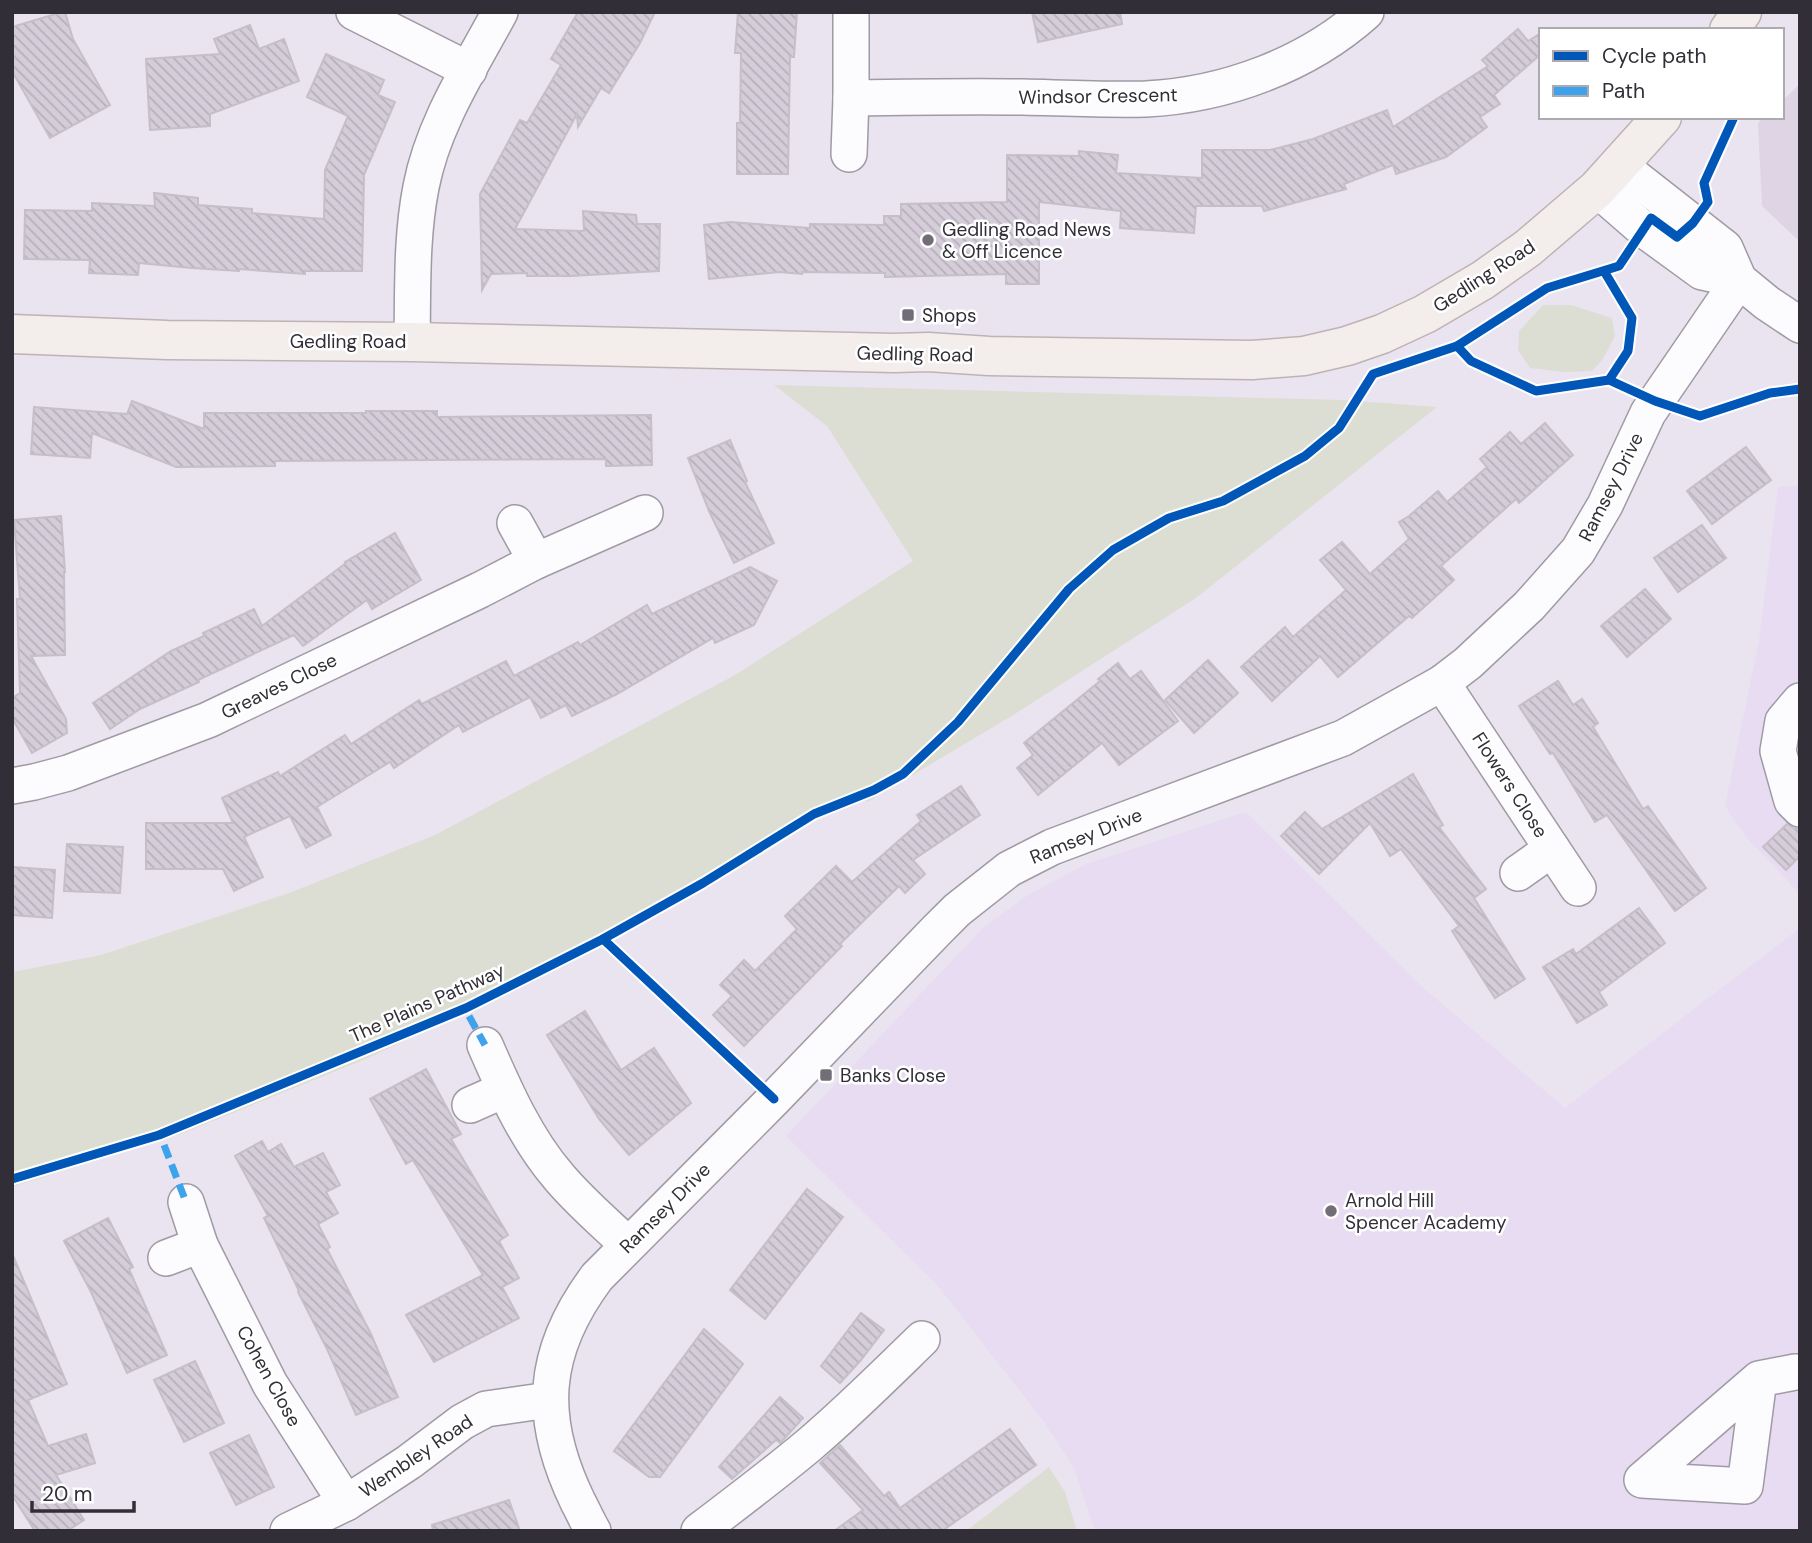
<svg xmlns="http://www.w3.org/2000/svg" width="1812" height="1543" viewBox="0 0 1812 1543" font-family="'DM Sans',sans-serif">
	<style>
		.commercial { fill: #dfd4e3 }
		.built { fill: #e7dcf2 }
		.grass { fill: #dcded3 }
		.building { fill: url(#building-back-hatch); stroke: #c5bfc8; stroke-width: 2 }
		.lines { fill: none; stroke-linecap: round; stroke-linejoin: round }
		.minor-casing { stroke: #9f9aa4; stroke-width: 38 }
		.major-casing { stroke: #bfb2b4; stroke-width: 41 }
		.minor { stroke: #fcfbfd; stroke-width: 35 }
		.major { stroke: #f3edec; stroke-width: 38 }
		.quiet { stroke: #3ea3ec; stroke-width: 7; stroke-dasharray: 14 7; stroke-linecap: butt }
		.cycleway-casing { stroke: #fff; stroke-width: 13 }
		.cycleway { stroke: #0057b8; stroke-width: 9 }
		.poi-dot { fill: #726e78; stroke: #fff; stroke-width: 2.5 }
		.labels { text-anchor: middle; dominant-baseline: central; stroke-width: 5; stroke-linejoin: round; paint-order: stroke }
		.street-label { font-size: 19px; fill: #322e37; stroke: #fff }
		.poi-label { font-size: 19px; fill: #322e37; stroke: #fff; text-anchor: start }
	</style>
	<defs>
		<pattern id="building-back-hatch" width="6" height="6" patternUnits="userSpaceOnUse" patternTransform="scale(1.75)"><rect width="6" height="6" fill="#d5cdd9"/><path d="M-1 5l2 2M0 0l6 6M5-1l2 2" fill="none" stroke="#b7b0bb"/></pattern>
	</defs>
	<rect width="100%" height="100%" fill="#eae4f0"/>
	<polygon class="commercial" points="1800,84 1800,242 1762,206 1758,123 1764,117 1782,117 1782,101"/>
	<g class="built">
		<polygon points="1800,485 1800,894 1745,836 1725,806 1759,641 1778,487"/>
		<polygon points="1246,812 1420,985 1565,1108 1800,928 1800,1531 1095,1531 1074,1468 1045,1423 938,1286 786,1136 983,928 1028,895 1086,864"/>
	</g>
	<g class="grass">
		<polygon points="1543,305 1571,305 1612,318 1615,336 1603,359 1592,371 1565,372 1530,368 1518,350 1519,331"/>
		<polygon points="774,385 1343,400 1437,407 1196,598 1010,717 869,801 845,802 744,864 567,964 368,1058 181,1134 12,1187 12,972 101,955 289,893 435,835 735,675 913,561 827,426"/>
		<polygon points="1049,1467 1065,1492 1077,1531 966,1531"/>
	</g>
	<g class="building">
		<polygon points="62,12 65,12 73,39 110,105 50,138 12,71 12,27"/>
		<polygon points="578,12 655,12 640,43 609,93 601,88 578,127 577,114 515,229 584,231 583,211 636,215 637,224 660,224 659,271 571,276 527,276 527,273 491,274 482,290 480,194 520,120 527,123 561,65 551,59"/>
		<polygon points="738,12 797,12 794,57 790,57 788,174 737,174 737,123 740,123 741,53 735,53"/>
		<polygon points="1032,12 1120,12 1122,24 1038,42"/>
		<polygon points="250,25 259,49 284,39 299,81 210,114 210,126 150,130 146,59 220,54 214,39"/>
		<polygon points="1518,29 1528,41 1541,33 1541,54 1494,95 1500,104 1480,117 1487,127 1446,157 1396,174 1393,165 1344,184 1346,189 1264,211 1262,206 1196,206 1194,233 1120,228 1121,211 1039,202 1039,284 1006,284 1006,274 885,277 885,273 802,272 802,274 779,272 709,279 704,225 730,222 810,228 810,224 884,225 884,216 901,216 901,204 1007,202 1007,155 1079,156 1079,151 1118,155 1116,173 1202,178 1202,150 1270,150 1313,139 1387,110 1393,127 1488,66 1482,60"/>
		<polygon points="326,54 384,80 378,95 395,102 364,175 362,271 305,271 305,274 239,269 239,271 192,268 139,263 138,275 89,273 90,260 24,259 25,210 92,211 92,203 155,206 154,193 198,198 198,205 252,209 252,213 324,219 325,170 348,116 307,97"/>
		<polygon points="132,401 204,429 204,413 366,413 366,411 437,411 437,417 651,415 652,465 606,466 606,459 275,461 275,466 176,467 92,433 90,458 31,454 34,407 127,414"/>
		<polygon points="1545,423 1573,455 1519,503 1516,499 1441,566 1454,580 1412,618 1409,616 1338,677 1320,656 1272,701 1241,667 1285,627 1293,637 1346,590 1320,560 1342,542 1370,574 1409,539 1399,522 1409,516 1438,491 1447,502 1487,467 1480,459 1510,432 1521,444"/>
		<polygon points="730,440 747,481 745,482 774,543 734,563 709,511 688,458"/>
		<polygon points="1746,447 1771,480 1712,524 1687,491"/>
		<polygon points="61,516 65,572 64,572 65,655 31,656 66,719 67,733 32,753 12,718 12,698 20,693 17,599 20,599 14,520"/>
		<polygon points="1702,525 1726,558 1678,592 1654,558"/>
		<polygon points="395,533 421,580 372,609 367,600 303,646 294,635 198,680 199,682 140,709 110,729 93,703 171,651 204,636 203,633 254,609 262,626 346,563 345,562"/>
		<polygon points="750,567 777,581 754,625 715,643 713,638 617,694 572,716 566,705 541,718 530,697 463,732 459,725 394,768 390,762 317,807 331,835 306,848 290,816 244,837 263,877 234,891 223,869 146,869 146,823 233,823 222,798 278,772 280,776 345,735 351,744 419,700 422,704 506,661 514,676 578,642 580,645 647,605 652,614"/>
		<polygon points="1645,589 1671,619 1627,657 1601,626"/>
		<polygon points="1208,660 1238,693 1194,733 1165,700"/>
		<polygon points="1118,663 1130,679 1141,671 1178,721 1119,765 1102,743 1038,795 1017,768 1033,755 1024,743 1100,681 1098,679"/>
		<polygon points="1558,681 1573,705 1582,699 1598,723 1593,727 1643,809 1648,806 1706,888 1675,911 1607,815 1595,822 1553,753 1550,754 1519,706"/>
		<polygon points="1413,774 1443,825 1439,827 1486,889 1474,898 1525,979 1495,998 1452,931 1459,926 1401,849 1390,856 1370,823 1319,874 1281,836 1305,812 1322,829"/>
		<polygon points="961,786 980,815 913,860 925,874 905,893 899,886 840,944 842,946 744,1046 713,1015 732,996 720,985 744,960 755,971 797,929 785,916 836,866 852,882 921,821 917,815"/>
		<polygon points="1787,824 1794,828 1800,829 1800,856 1786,870 1763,847"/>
		<polygon points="67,844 123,847 120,893 64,891"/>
		<polygon points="12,867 55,870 52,918 12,915"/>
		<polygon points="1639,908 1665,943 1599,992 1607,1005 1577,1023 1543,967 1573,949 1576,954"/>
		<polygon points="585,1011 621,1070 654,1048 691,1103 629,1155 599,1119 547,1035"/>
		<polygon points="426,1069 461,1134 451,1139 508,1235 499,1241 519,1278 502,1287 519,1318 434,1362 406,1315 483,1275 413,1160 406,1164 370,1099"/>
		<polygon points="262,1141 268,1152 281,1144 294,1167 323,1153 340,1185 326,1192 338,1213 318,1224 330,1247 327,1249 371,1334 398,1397 356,1415 327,1349 298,1292 299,1291 264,1218 268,1216 235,1156"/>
		<polygon points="807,1189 843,1217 765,1319 730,1290"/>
		<polygon points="108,1218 133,1267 129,1269 167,1355 127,1373 91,1292 64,1241"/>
		<polygon points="12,1253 67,1384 28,1400 48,1446 86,1434 95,1463 56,1475 84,1520 67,1531 35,1531 12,1495"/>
		<polygon points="861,1313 884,1330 861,1360 840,1383 821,1366"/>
		<polygon points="704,1329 743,1364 660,1477 649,1477 614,1451"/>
		<polygon points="195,1361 224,1423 184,1442 154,1380"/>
		<polygon points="780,1397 803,1418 782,1441 780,1443 776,1440 732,1479 719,1467"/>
		<polygon points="1010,1429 1036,1465 942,1531 834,1531 863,1510 820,1463 840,1445 884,1496 889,1492 900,1508"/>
		<polygon points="249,1435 274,1487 236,1505 210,1453"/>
		<polygon points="509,1500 520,1531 433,1531 432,1525"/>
	</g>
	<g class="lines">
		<defs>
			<g id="minor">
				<polyline points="354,12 469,70"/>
				<path d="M851,12V98C908,97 966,96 1023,97C1064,98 1105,100 1146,99C1225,95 1307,65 1366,12"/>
				<polyline points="849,154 851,98"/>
				<polyline points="1619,165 1725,248 1739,280 1767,303 1800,325"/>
				<polyline points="1597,189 1643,229 1702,272 1739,280"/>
				<path d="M412,342C413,290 411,238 421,187C433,124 470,68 500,12"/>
				<polyline points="515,523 536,561"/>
				<polyline points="1442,683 1578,888"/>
				<polyline points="1800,701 1783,721 1778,751 1792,801 1800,809"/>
				<polyline points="12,786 34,782 68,773 208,720 480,590 536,561 645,513"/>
				<polyline points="1518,873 1552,849"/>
				<path d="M485,1045C505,1091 526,1139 559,1177C580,1202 605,1223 628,1245"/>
				<polyline points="470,1105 504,1090"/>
				<polyline points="186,1202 200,1245 270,1384 346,1503"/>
				<polyline points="166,1258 200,1245"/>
				<polyline points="1759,1379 1745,1486 1642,1480 1759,1379 1795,1372 1800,1372"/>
				<polyline points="288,1531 346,1503 374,1485 409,1462 462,1422 486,1409 549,1400"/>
				<path d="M593,1531C587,1521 583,1511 578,1502C537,1418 541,1352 597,1277L774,1099L936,931L957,910L1009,869L1052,847L1343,738L1442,683L1468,663L1529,606L1578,551L1605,505L1648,413L1739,280"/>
				<path d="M699,1531C736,1503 773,1475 809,1445C848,1412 885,1375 922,1339"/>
			</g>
			<g id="major">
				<polyline points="1729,30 1742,12"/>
				<polyline points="12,334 167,340 412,342 894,353 928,352 989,356 1252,360 1304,356 1347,346 1382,334 1425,314 1483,280 1528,248 1597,189 1662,117"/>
			</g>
		</defs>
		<use href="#minor" class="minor-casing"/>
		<use href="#major" class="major-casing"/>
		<use href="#minor" class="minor"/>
		<use href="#major" class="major"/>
		<g class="quiet">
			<polyline points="469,1016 485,1045"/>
			<polyline points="164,1145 186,1202"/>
		</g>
		<defs>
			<g id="cycleway">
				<polyline points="1604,271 1632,318 1628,351 1609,380"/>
				<polyline points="1457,346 1471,361 1536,391 1609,380 1655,401 1700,416 1770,393 1800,389"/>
				<polyline points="603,939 774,1099"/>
				<polyline points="12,1179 159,1135 466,1008 603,939 703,883 814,814 874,790 903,774 958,722 1069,589 1113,550 1169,518 1223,501 1305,456 1339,428 1373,374 1457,346 1547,288 1619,266 1651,218 1677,237 1693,223 1708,202 1704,183 1734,117"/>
			</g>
		</defs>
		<use href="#cycleway" class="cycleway-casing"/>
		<use href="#cycleway" class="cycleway"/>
	</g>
	<g class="poi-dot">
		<circle cx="928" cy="240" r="7"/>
		<rect x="901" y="308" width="14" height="14" rx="3.5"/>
		<rect x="819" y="1068" width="14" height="14" rx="3.5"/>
		<circle cx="1331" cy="1211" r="7"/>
	</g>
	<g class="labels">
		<g class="street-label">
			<text transform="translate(1098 96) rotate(-1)">Windsor Crescent</text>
			<text transform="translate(1484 276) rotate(-33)">Gedling Road</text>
			<text x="348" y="341">Gedling Road</text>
			<text transform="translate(915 354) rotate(1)">Gedling Road</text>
			<text transform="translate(1611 487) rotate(-63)">Ramsey Drive</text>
			<text transform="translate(279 686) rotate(-26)">Greaves Close</text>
			<text transform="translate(1510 785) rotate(57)">Flowers Close</text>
			<text transform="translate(1086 836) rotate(-22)">Ramsey Drive</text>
			<text transform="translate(427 1003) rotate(-24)">The Plains Pathway</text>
			<text transform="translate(665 1208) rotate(-45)">Ramsey Drive</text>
			<text transform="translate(269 1376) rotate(61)">Cohen Close</text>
			<text transform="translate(416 1456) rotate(-34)">Wembley Road</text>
		</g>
		<g class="poi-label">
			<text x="942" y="229">Gedling Road News<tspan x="942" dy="22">&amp; Off Licence</tspan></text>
			<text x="922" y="315">Shops</text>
			<text x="840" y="1075">Banks Close</text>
			<text x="1345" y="1200">Arnold Hill<tspan x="1345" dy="22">Spencer Academy</tspan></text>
		</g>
	</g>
	<rect width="1812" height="1543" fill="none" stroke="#322e37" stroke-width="28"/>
	<rect x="1539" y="28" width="245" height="91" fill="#ffffff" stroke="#adabaf" stroke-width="2"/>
	<rect x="1553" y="51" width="35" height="10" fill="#0057b8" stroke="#adabaf" stroke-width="2"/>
	<text x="1602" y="63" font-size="21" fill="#322e37">Cycle path</text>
	<rect x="1553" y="86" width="35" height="10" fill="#3ea3ec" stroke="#adabaf" stroke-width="2"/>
	<text x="1602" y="98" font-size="21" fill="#322e37">Path</text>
	<path d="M32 1501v10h102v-10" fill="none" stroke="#322e37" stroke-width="3.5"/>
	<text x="42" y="1501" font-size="21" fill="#322e37" stroke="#ffffff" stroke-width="5" paint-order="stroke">20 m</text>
</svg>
